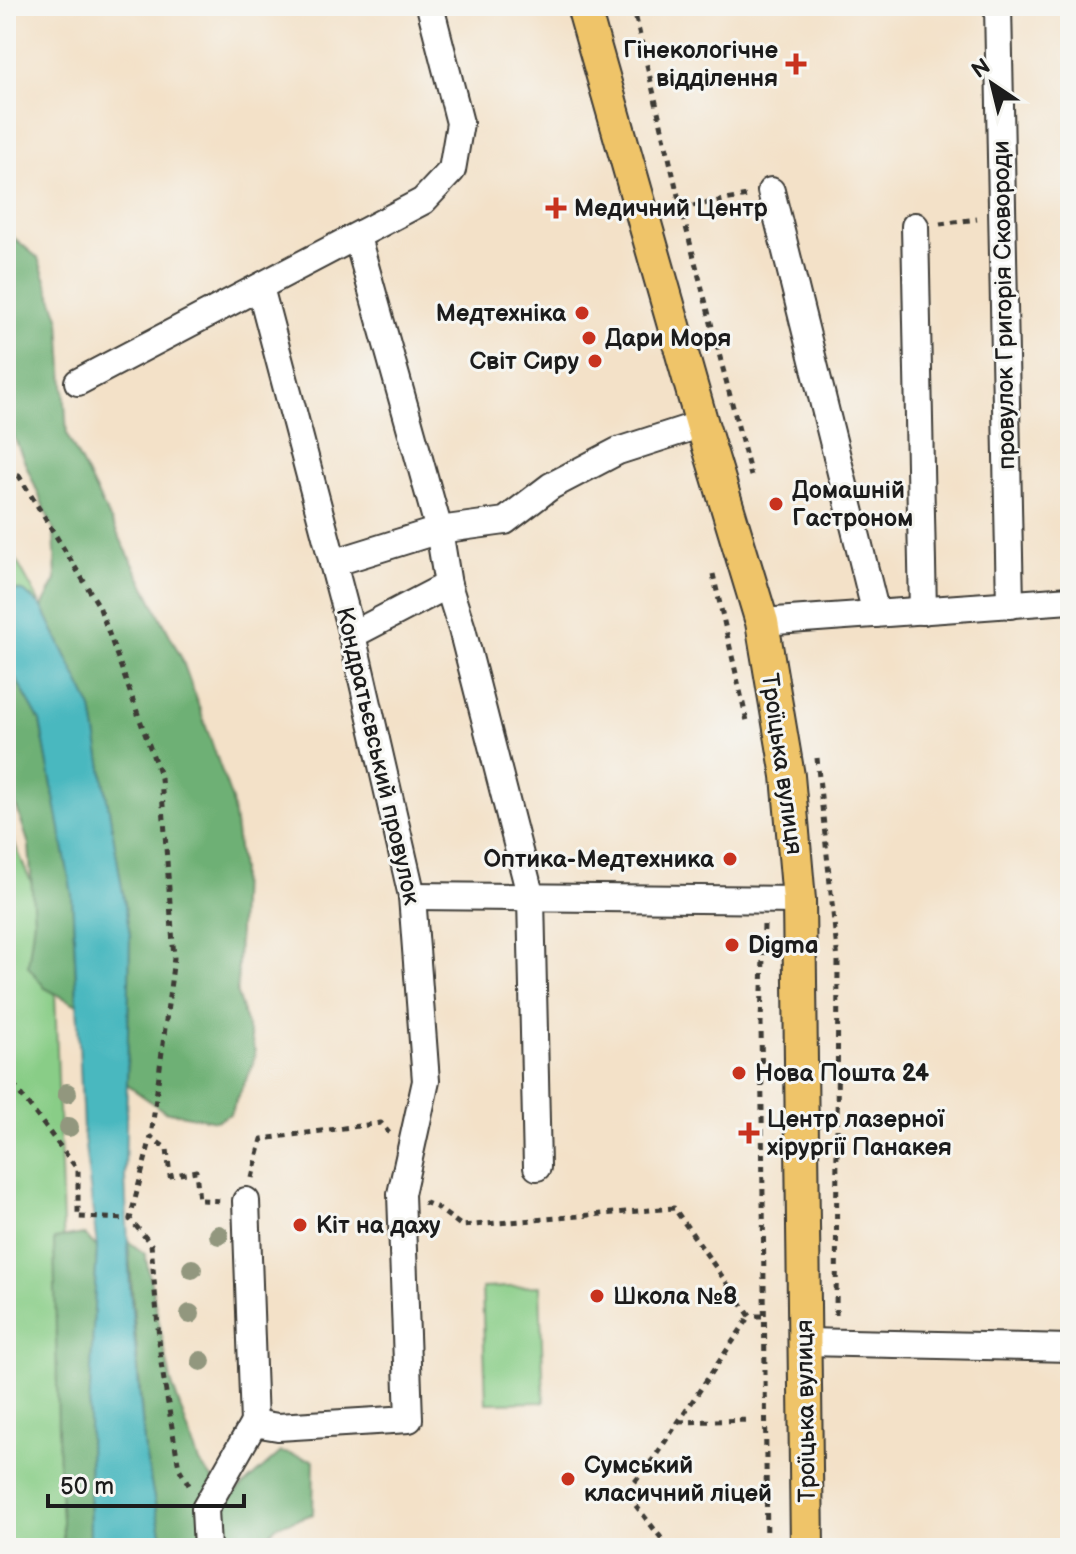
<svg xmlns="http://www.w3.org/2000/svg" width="1076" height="1554" viewBox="0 0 1076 1554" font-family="'Balsamiq Sans',sans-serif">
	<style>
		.green { fill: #89cd87; stroke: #527452; stroke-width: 2 }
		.forest { fill: #6eb074; stroke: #456648; stroke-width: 2 }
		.water { fill: #49b8bf; stroke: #326a6e; stroke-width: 2 }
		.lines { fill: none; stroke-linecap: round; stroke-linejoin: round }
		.minor-casing { stroke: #3c3a36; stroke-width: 30 }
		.major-casing { stroke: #3c3a36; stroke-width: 36 }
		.path { stroke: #3c3a36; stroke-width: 5; stroke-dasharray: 6 6; stroke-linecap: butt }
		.minor { stroke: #fff; stroke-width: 26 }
		.major { stroke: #efc469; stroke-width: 32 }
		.tree { fill: #92977e }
		.poi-dot { fill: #c8321e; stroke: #f6f6f2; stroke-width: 3 }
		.labels { text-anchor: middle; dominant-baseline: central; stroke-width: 6; stroke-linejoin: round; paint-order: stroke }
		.poi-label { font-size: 24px; font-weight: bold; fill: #1c1c1c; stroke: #f6f6f2; text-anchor: start }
		.street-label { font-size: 24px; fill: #1c1c1c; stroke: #f6f6f2 }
	</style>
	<rect width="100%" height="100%" fill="#f6f6f2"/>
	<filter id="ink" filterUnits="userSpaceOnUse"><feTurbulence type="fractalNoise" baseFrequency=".0125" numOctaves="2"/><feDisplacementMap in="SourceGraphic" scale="16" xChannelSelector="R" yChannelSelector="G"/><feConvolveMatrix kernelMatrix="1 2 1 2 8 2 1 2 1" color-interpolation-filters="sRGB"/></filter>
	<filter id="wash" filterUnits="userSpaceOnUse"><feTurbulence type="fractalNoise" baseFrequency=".006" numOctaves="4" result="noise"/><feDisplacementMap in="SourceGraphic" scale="32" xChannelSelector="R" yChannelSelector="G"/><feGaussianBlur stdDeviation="1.8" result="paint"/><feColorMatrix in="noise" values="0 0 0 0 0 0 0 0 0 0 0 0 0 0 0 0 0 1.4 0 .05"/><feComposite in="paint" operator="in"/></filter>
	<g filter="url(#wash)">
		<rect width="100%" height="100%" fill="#f3e1c8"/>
		<g class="green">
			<path d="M6,548L15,558L42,607C31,597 21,586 6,590Z"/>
			<polygon points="6,824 53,933 74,1548 6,1548"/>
			<polygon points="540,1286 544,1402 486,1403 482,1288"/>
		</g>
		<g class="forest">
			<polygon points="6,231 38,258 60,320 67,435 182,659 232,800 241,870 237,994 255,1051 253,1065 230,1114 216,1121 164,1111 127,1085 130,935 92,709 42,607 56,580 54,531 6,418"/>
			<polygon points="6,661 40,721 72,894 77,1005 45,988 28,966 34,920 29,845 11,790 6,747"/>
			<polygon points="83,1234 97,1247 89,1412 90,1548 64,1548 59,1477 54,1239"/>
			<polygon points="128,1241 145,1254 171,1381 199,1462 228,1499 281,1452 314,1460 313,1514 276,1526 258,1548 164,1548 145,1453"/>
		</g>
		<polygon class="water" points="9,588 25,592 42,607 92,709 130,935 125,1177 130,1289 145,1453 164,1548 90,1548 89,1412 97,1247 83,1129 72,894 40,721 6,661 6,590"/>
	</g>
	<g filter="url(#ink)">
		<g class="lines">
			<defs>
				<g id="minor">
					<polyline points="998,6 1010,605"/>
					<polyline points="771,191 876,614"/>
					<polyline points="915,226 923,611"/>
					<polyline points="357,237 439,530 448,585 462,629 531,898 537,1167"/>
					<polyline points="78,382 423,201 452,170 460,123 430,6"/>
					<polyline points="333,563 439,530 505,521 551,486 618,451 702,424"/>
					<polyline points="762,622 1070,600"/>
					<polyline points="352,635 448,585"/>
					<polyline points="412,896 799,900"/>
					<polyline points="246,1201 254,1423"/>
					<polyline points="806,1342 1070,1348"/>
					<polyline points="207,1548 205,1509 254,1423 278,1427 409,1419 401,1194 426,1081 412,896 352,635 260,287"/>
				</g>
				<polyline id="major" points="583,6 702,424 762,622 788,776 799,900 807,1548"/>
			</defs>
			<use href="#minor" class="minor-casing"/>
			<use href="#major" class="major-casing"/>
			<g class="path">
				<polyline points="633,6 681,208 751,476"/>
				<polyline points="681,208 747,196"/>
				<polyline points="940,224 977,219"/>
				<polyline points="6,473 19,476 99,606 161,778 174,958 151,1137"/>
				<polyline points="713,574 747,721"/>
				<polyline points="817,758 838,961 836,1319"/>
				<polyline points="764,925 761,1023 767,1548"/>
				<polyline points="6,1075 78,1170 78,1217 130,1219"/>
				<polyline points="252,1178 262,1139 381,1123 389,1133"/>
				<polyline points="424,1202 436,1207 462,1226 674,1208 750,1316 764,1316"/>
				<polyline points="679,1422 750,1420"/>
				<polyline points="189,1485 179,1468 161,1363 151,1244 130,1219 151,1137 167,1149 170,1176 196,1171 199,1200 223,1201"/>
				<polyline points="669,1548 626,1493 654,1458 750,1316"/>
			</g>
			<use href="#minor" class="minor"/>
			<use href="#major" class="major"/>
		</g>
		<g class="tree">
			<circle cx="67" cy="1093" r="10"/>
			<circle cx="69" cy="1127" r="10"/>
			<circle cx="219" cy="1235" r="10"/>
			<circle cx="192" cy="1269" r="10"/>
			<circle cx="190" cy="1314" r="10"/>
			<circle cx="201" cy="1361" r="10"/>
		</g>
	</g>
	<g class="poi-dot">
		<path d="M792 52h8v8h8v8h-8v8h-8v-8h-8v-8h8z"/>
		<path d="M552 196h8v8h8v8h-8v8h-8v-8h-8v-8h8z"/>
		<circle cx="582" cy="313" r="8"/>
		<circle cx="589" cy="338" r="8"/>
		<circle cx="595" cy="361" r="8"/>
		<circle cx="776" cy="504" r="8"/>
		<circle cx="730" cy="859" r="8"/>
		<circle cx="732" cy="945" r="8"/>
		<circle cx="739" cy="1073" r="8"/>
		<path d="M745 1121h8v8h8v8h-8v8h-8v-8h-8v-8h8z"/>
		<circle cx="300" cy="1225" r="8"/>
		<circle cx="597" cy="1296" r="8"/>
		<circle cx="568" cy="1479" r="8"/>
	</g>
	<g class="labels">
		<g class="poi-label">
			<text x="778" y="50" text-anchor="end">Гінекологічне<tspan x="778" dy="28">відділення</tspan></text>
			<text x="574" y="208">Медичний Центр</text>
			<text x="566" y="313" text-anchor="end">Медтехніка</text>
			<text x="605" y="338">Дари Моря</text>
			<text x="579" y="361" text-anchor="end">Світ Сиру</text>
			<text x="792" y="490">Домашній<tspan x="792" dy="28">Гастроном</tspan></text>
			<text x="714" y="859" text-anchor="end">Оптика-Медтехника</text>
			<text x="748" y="945">Digma</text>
			<text x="755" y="1073">Нова Пошта 24</text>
			<text x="767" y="1119">Центр лазерної<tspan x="767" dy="28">хірургії Панакея</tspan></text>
			<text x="316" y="1225">Кіт на даху</text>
			<text x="613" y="1296">Школа №8</text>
			<text x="584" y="1465">Сумський<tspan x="584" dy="28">класичний ліцей</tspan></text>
		</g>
		<g class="street-label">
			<text transform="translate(1004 305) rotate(-91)">провулок Григорія Сковороди</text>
			<text transform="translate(378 756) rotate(77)">Кондратьєвський провулок</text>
			<text transform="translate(782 764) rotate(82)">Троїцька вулиця</text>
			<text transform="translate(806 1411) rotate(-91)">Троїцька вулиця</text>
		</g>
	</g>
	<rect width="1076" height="1554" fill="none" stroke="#f6f6f2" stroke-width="32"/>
	<g transform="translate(992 84) rotate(325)" stroke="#f6f6f2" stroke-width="6" paint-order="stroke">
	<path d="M0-6L14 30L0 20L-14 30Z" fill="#1c1c1c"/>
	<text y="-12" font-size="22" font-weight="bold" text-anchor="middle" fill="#1c1c1c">N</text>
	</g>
	<path d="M48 1494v12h196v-12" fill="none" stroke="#1c1c1c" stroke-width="4"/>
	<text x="60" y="1494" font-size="24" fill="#1c1c1c" stroke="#f6f6f2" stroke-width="6" paint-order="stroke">50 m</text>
</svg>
